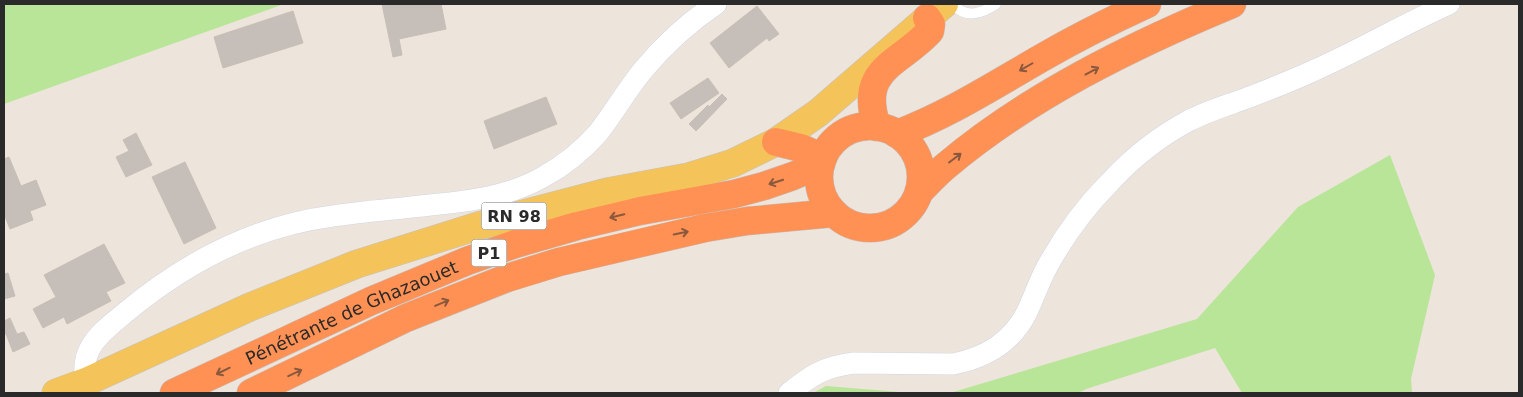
<svg xmlns="http://www.w3.org/2000/svg" width="1523" height="397" viewBox="0 0 1523 397" font-family="'DejaVu Sans',sans-serif">
	<style>
		.green { fill: #b8e597 }
		.building { fill: #c5beb9; stroke: #c8c0b6 }
		.lines { fill: none; stroke-linecap: round; stroke-linejoin: round }
		.lane-casing { stroke: #d1d6e4; stroke-width: 11 }
		.street-casing { stroke: #d1d6e4; stroke-width: 22 }
		.primary-casing { stroke: #c3c3c3; stroke-width: 29 }
		.highway-casing { stroke: #c3c3c3; stroke-width: 29 }
		.lane { stroke: #fff; stroke-width: 10 }
		.street { stroke: #fff; stroke-width: 21 }
		.primary { stroke: #f4c45a; stroke-width: 28 }
		.highway { stroke: #ff9155; stroke-width: 28 }
		.oneway { stroke: #8a583d }
		.labels { text-anchor: middle; dominant-baseline: central; stroke-width: 4.5; stroke-linejoin: round; paint-order: stroke }
		.shield { fill: #fff; stroke: #6a6a6a; stroke-width: 1 }
		.shield-label { font-size: 16px; font-weight: bold; fill: #2a2a2a }
		.street-label { font-size: 18px; fill: #2a2a2a; stroke: #fff }
	</style>
	<rect width="100%" height="100%" fill="#ede4dc"/>
	<g class="green">
		<polygon points="4,4 284,4 4,104"/>
		<polygon points="1390,155 1435,275 1411,379 1412,393 1242,393 1215,348 1086,389 1078,393 950,393 1197,319 1298,207"/>
		<polygon points="826,386 911,393 813,393"/>
	</g>
	<g class="building">
		<polygon points="382,4 441,4 446,29 399,39 402,55 393,57"/>
		<polygon points="757,6 779,34 769,41 767,38 729,68 710,43"/>
		<polygon points="293,11 303,43 223,68 214,37"/>
		<polygon points="708,78 719,93 681,119 670,103"/>
		<polygon points="722,94 727,99 696,131 689,124 708,105 709,107"/>
		<polygon points="546,97 557,124 494,149 484,121"/>
		<polygon points="136,133 152,165 126,177 116,157 129,151 123,140"/>
		<polygon points="9,157 21,186 36,180 46,205 30,211 33,220 10,229 4,214 4,159"/>
		<polygon points="185,162 216,228 184,244 152,177"/>
		<polygon points="104,244 125,283 106,292 111,301 67,324 64,317 43,328 33,309 56,297 44,275"/>
		<polygon points="8,273 15,296 4,299 4,274"/>
		<polygon points="10,318 17,334 24,332 30,344 13,352 6,334 4,334 4,321"/>
	</g>
	<g class="lines">
		<defs>
			<path id="lane" d="M952,4C966,19 981,14 996,4"/>
			<g id="street">
				<path d="M86,382C79,347 102,332 126,312C185,263 255,226 333,216C365,211 398,209 430,205C470,201 508,197 543,177C563,166 583,150 598,133C614,113 627,89 644,69C665,44 689,22 716,4"/>
				<path d="M789,393C812,375 823,367 854,363L953,364C985,358 1012,342 1027,312C1034,297 1039,282 1047,267C1064,236 1085,207 1110,182C1133,157 1160,136 1190,120C1208,111 1228,105 1247,98C1270,89 1294,80 1317,69C1362,49 1404,24 1449,4"/>
			</g>
			<polyline id="primary" points="56,393 86,382 250,307 357,264 478,226 607,192 688,177 733,163 776,142 818,113 944,4"/>
			<g id="highway">
				<circle cx="870" cy="177" r="51"/>
				<path d="M877,127C857,68 899,65 930,31L931,24L927,18"/>
				<path d="M897,134C950,114 996,84 1045,56C1078,37 1112,20 1147,4"/>
				<polyline points="776,142 801,148 823,158"/>
				<path d="M919,192C928,183 937,173 947,165C1029,96 1133,45 1232,4"/>
				<path id="s1" d="M174,393L371,301L467,261L515,244L577,226L640,211L734,194L764,186L793,176L821,164"/>
				<polyline points="251,393 406,318 507,278 559,262 705,228 747,221 834,213"/>
			</g>
		</defs>
		<use href="#lane" class="lane-casing"/>
		<use href="#street" class="street-casing"/>
		<use href="#primary" class="primary-casing"/>
		<use href="#highway" class="highway-casing"/>
		<use href="#lane" class="lane"/>
		<use href="#street" class="street"/>
		<use href="#primary" class="primary"/>
		<use href="#highway" class="highway"/>
	</g>
	<defs><path id="oneway-shaft" d="M-6 0H5M1.5-3L5.5 0L1.5 3" fill="none" stroke-width="1.6" stroke-linecap="round" stroke-linejoin="round" transform="scale(1.25)"/></defs>
	<g class="oneway">
		<use href="#oneway-shaft" transform="translate(1026 67) rotate(150)"/>
		<use href="#oneway-shaft" transform="translate(1092 71) rotate(-28)"/>
		<use href="#oneway-shaft" transform="translate(955 158) rotate(-37)"/>
		<use href="#oneway-shaft" transform="translate(776 182) rotate(162)"/>
		<use href="#oneway-shaft" transform="translate(617 216) rotate(167)"/>
		<use href="#oneway-shaft" transform="translate(681 233) rotate(-12)"/>
		<use href="#oneway-shaft" transform="translate(442 303) rotate(-23)"/>
		<use href="#oneway-shaft" transform="translate(223 371) rotate(154)"/>
		<use href="#oneway-shaft" transform="translate(295 373) rotate(-25)"/>
	</g>
	<g class="labels">
		<g class="shield">
			<rect x="481.5" y="202.5" width="65" height="27" rx="4"/>
			<rect x="471.5" y="239.5" width="35" height="27" rx="4"/>
		</g>
		<g class="shield-label">
			<text x="514" y="216">RN 98</text>
			<text x="489" y="253">P1</text>
		</g>
		<g class="street-label">
			<text stroke="none"><textPath href="#s1" startOffset="195">Pénétrante de Ghazaouet</textPath></text>
		</g>
	</g>
	<rect width="1523" height="397" fill="none" stroke="#2a2a2a" stroke-width="10"/>
</svg>
